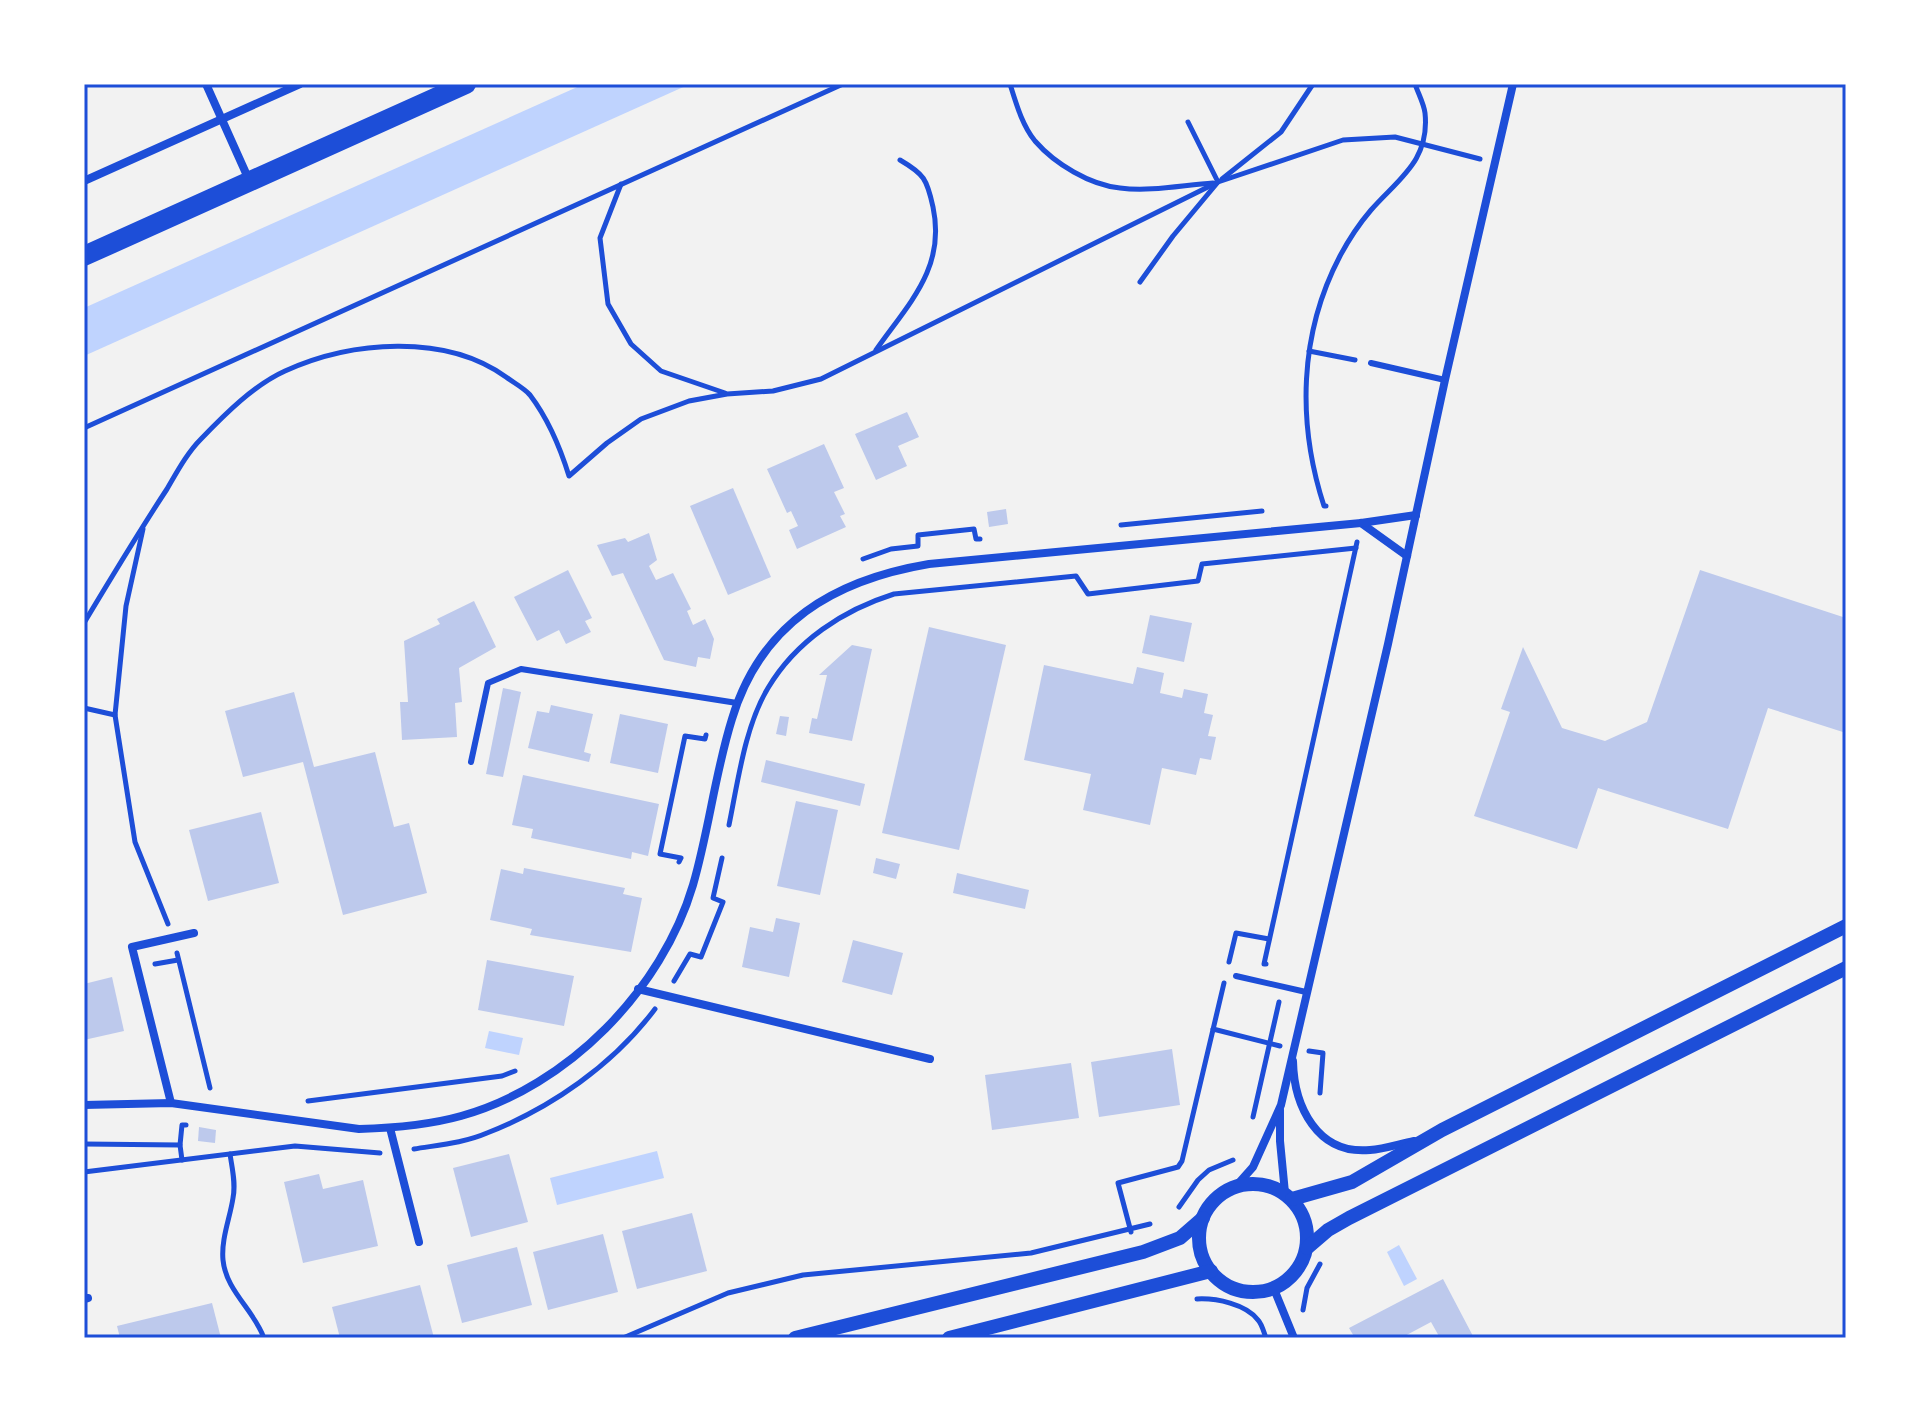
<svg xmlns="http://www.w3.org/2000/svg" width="1930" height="1422" viewBox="0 0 1930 1422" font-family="Inter,sans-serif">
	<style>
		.water { fill: #bfd3fe }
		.building { fill: #bdc9ec }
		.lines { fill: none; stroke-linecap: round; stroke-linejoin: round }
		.path { stroke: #1d4ed8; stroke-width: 5 }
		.service { stroke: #1d4ed8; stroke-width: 6 }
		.minor { stroke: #1d4ed8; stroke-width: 8 }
		.tertiary { stroke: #1d4ed8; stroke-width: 14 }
		.primary { stroke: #1d4ed8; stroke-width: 20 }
		.neatline { fill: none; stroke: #1d4ed8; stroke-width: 3 }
	</style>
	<rect width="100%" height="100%" fill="#f2f2f2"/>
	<g class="water">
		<polygon points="584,84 690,84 84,356 84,308"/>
		<polygon points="489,1031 523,1038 519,1055 485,1048"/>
		<polygon points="657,1151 664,1178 557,1205 550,1178"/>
		<polygon points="1399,1245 1417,1279 1404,1286 1387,1252"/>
	</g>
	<g class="building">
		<polygon points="907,412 919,437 898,446 907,466 876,480 855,434"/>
		<polygon points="824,444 844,488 834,492 845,514 840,516 846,527 797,549 789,530 798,526 791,511 787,513 767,469"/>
		<polygon points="733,488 771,577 728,595 690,506"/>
		<polygon points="1006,509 1008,524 989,527 987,512"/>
		<polygon points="649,533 657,560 649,566 656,580 673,573 691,609 687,611 693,625 705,619 714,639 710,659 698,657 696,667 664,660 623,573 612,576 597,545 625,538 628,542"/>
		<polygon points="568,570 592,618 585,621 591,632 566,644 559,630 537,641 514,597"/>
		<polygon points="1700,570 1846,618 1846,733 1768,708 1728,829 1598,788 1577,849 1474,816 1510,712 1501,709 1523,647 1562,728 1605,741 1647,722"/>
		<polygon points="474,601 496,647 459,668 462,702 455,703 457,737 402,740 400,702 408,702 404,641 440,624 437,619"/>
		<polygon points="1150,615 1192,623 1184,662 1142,653"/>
		<polygon points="929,627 1006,645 959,850 882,833"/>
		<polygon points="852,645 872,649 852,741 809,733 812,718 817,719 827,675 819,675"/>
		<polygon points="1044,665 1133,684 1137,667 1164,673 1160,693 1182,698 1184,689 1208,694 1204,713 1213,715 1208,736 1216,737 1211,760 1200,758 1196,775 1162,768 1150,825 1083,810 1091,774 1024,760"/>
		<polygon points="503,688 521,692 503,777 486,774"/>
		<polygon points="294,692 314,767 375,752 394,827 409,823 427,893 343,915 303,762 243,777 225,711"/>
		<polygon points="551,705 593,714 584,752 591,754 589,762 528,748 537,711 549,713"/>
		<polygon points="620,714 668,724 658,773 610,763"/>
		<polygon points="780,716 789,717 786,736 776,734"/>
		<polygon points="766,760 865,784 860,806 761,782"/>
		<polygon points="523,775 659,804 648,856 632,852 631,859 531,838 533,829 512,825"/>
		<polygon points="796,801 838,810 820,895 777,886"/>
		<polygon points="261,812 279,883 208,901 189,830"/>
		<polygon points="876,858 900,864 896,879 873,873"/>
		<polygon points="524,868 625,888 623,894 642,898 631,952 530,935 532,929 490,920 501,869 523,874"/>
		<polygon points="957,873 1029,890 1025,909 953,893"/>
		<polygon points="776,918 800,923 789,977 742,967 750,927 773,932"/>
		<polygon points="853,940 903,953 892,995 842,982"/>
		<polygon points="487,960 574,976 564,1026 478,1010"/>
		<polygon points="112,977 124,1031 84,1040 84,984"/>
		<polygon points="1172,1049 1180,1105 1099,1117 1091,1062"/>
		<polygon points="1071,1063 1079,1118 992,1130 985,1075"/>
		<polygon points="199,1127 216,1130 215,1143 198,1141"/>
		<polygon points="509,1154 528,1222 471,1237 453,1168"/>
		<polygon points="319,1174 323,1189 363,1180 378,1246 303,1263 284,1182"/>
		<polygon points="692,1213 707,1271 637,1289 622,1231"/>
		<polygon points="603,1234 618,1292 548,1310 533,1252"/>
		<polygon points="517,1247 532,1305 462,1323 447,1265"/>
		<polygon points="1443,1279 1474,1338 1440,1338 1431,1322 1401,1338 1355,1338 1349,1328"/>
		<polygon points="420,1285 434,1338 340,1338 332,1307"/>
		<polygon points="212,1303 221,1338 120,1338 117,1326"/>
	</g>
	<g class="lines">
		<g class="path">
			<path d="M1010,84C1016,103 1022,125 1035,141C1055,164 1090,185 1120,188C1150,192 1183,185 1213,183"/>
			<polyline points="1222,179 1281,132 1313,84"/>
			<polyline points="621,184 600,238 608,304 631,344 661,371 725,393"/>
			<polyline points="1140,282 1173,236 1218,182 1188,122"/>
			<path d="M876,350C909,303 946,268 933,207C927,179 924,174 900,160"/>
			<polyline points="1309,351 1355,360"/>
			<polyline points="84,428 843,84"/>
			<path d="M1326,506H1324C1297,423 1299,334 1340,256C1348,241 1359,224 1371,210C1398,179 1430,161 1425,113C1424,104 1418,93 1415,84"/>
			<polyline points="1121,525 1262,511"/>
			<polyline points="143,529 126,606 115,715 135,842 168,924"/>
			<polyline points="863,559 891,549 918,546 918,535 974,529 976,539 980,539"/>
			<path d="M84,623C111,578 138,533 167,489C177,472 187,453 201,439C225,414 254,385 285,371C351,341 445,333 506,377C514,383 524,388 530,395C549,420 560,447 569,476L607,443L641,419L689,401L727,394L773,391L821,379L1218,182L1343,140L1395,137L1480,159"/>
			<polyline points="84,708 115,715"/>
			<path d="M729,825C738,781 745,726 768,688C796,641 843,610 894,594L1076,576L1088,594L1198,581L1202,564L1356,548"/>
			<polyline points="679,862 681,858 660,854 685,736 705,739 706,735"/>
			<polyline points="177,953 210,1088"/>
			<polyline points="1229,962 1236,933 1269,939"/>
			<polyline points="155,964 178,960"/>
			<polyline points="1266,964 1264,964 1357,542"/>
			<polyline points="674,981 690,954 701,957 723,902 713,898 722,858"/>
			<polyline points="1213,1029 1280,1046"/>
			<polyline points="1309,1051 1323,1053 1320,1093"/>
			<polyline points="308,1101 502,1076 515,1071"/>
			<polyline points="1253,1117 1279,1002"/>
			<polyline points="84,1144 180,1145"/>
			<path d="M414,1149C438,1145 464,1143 487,1133C551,1108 613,1065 655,1009"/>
			<path d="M230,1154C232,1168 236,1183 233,1198C230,1218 221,1239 223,1260C226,1291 254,1310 264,1338"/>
			<polyline points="182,1160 180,1145 182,1125 186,1125"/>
			<polyline points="84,1172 295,1146 380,1153"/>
			<polyline points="1179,1207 1198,1180 1209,1170 1233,1160"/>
			<polyline points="1131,1232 1118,1183 1178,1167 1182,1161 1224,983"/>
			<path d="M1197,1299C1216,1298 1246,1304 1258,1320C1262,1324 1264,1333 1266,1338"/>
			<polyline points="1303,1310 1307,1288 1320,1264"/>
			<polyline points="623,1338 728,1293 803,1275 1031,1253 1150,1224"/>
		</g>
		<g class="service">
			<polyline points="1371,363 1445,380"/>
			<polyline points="471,762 488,683 521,669 737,703"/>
			<polyline points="1236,976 1306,992"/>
		</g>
		<g class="minor">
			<polyline points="206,84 249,180"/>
			<polyline points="84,181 300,84"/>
			<polyline points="1361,523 1407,556"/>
			<polyline points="638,989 930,1059"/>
			<path d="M1293,1061C1294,1106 1317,1155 1370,1150C1384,1149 1399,1144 1414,1141"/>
			<polyline points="171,1103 132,947 194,933"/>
			<path d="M84,1105L171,1103L359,1129C393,1128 429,1125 461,1116C568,1086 662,990 693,885C709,830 715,773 732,719C761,623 834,580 929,564L1361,523L1416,515"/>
			<polyline points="1280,1110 1280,1141 1285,1193"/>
			<polyline points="390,1128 419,1242"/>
			<polyline points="1237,1185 1253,1167 1281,1105 1388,644 1445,380 1513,84"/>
			<polyline points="1274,1289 1294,1338"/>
			<polyline points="84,1299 88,1298"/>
		</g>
		<g class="tertiary">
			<circle cx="1253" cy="1238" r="54"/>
			<polyline points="1292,1199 1352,1182 1442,1130 1846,926"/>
			<polyline points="1307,1248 1328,1230 1349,1218 1846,968"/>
			<polyline points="795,1338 1143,1252 1180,1238 1203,1218"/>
			<polyline points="949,1338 1211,1271"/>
		</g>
		<polyline class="primary" points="84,256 466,84"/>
	</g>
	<rect width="1930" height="1422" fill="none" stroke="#ffffff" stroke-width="172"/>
	<rect x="86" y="86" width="1758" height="1250" class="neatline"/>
</svg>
